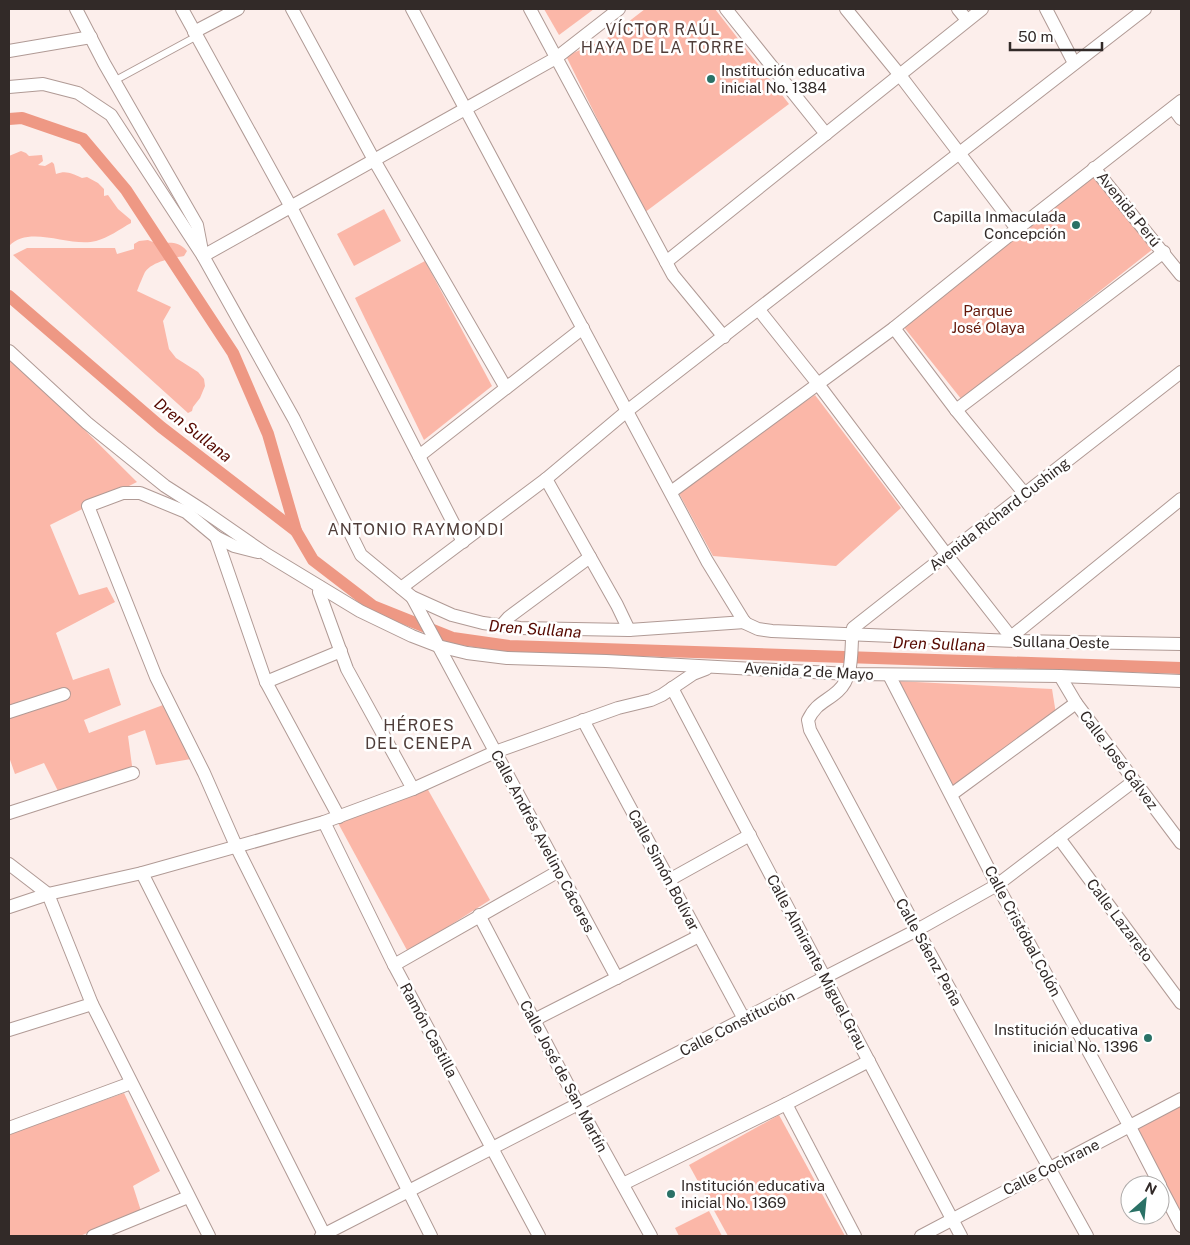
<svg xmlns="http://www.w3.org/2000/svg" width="1190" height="1245" viewBox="0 0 1190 1245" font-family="'Public Sans',sans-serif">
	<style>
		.green { fill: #fbb7a8 }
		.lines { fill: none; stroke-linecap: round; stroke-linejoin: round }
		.canal { stroke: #ee9884; stroke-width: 12 }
		.lane-casing { stroke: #b09a95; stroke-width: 8 }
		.street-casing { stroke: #b09a95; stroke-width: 14 }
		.lane { stroke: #fff; stroke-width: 6 }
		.street { stroke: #fff; stroke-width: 12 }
		.poi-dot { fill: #2a7166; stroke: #fff; stroke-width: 2 }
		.labels { text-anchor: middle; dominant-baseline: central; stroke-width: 5; stroke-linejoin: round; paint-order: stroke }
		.poi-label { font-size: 15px; fill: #322a28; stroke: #fff; text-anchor: start }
		.street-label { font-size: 15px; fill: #322a28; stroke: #fff }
		.park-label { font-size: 15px; fill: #641809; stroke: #fff }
		.neighbourhood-label { font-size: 16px; letter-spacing: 1px; fill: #4f3d39; stroke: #fff }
		.water-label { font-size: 16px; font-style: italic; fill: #560900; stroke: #fff }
	</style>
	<rect width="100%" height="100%" fill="#fceeeb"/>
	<g class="green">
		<polygon points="544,9 594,9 559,35"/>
		<polygon points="645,9 715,9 789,104 644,213 566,56 606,39"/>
		<path d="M21,151L26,153L29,156L42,155L43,161L38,165L45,166L52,162L54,164L56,174C67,170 72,174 82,178L87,177L98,183L104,189V196L108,195L118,209L131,220V223C120,229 108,238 96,241C70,248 30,224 9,246V156Z"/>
		<polygon points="1096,175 1153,249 962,400 903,326"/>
		<polygon points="384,209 401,241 354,266 337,234"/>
		<path d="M148,240C163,248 174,236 187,251L184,256C173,258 153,261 145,272C143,276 139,286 137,291L171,307L163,321L169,349L176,358L198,372L204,379L205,386L200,398L193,407L192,411L188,413L13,255L27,248H115L117,254L134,249V244L139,241Z"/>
		<polygon points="425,261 492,386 424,440 355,298"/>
		<polygon points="9,355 137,482 50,525 79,595 107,587 115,602 56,633 73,680 109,668 121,705 84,720 89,733 163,705 191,759 156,765 145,730 128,736 133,773 59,793 44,763 15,774 9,757"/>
		<polygon points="815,395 901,508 836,566 713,556 676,488"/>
		<polygon points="896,681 1052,689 1056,714 953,787"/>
		<polygon points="427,788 490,900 408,952 338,823"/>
		<polygon points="124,1093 160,1171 133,1186 141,1211 80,1236 9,1236 9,1134"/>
		<polygon points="1181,1105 1181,1213 1136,1126"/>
		<polygon points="779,1115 845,1236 728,1236 689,1165"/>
		<polygon points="709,1211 722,1236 679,1236 675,1228"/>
	</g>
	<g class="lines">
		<g class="canal">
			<polyline points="9,119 22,118 83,139 126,190 233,353 268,434 296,531"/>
			<polyline points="9,296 161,427 296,531 313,560 373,606 453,638 509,646 1181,668"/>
		</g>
		<defs>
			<polyline id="lane" points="114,81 197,36"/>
			<g id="street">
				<polyline points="76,9 104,63 197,225 202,251"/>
				<polyline points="182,9 291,207 463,542"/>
				<polyline points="292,9 374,160 506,388"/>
				<polyline points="412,9 707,561 745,623 758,629 772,631 1014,641 1181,644"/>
				<polyline points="530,9 673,275 724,337"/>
				<polyline points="726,9 826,134"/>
				<polyline points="846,9 899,74 1017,229"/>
				<polyline points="958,9 967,20"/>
				<polyline points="1046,9 1074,63"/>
				<polyline points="194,32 238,9"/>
				<polyline points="9,51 91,37"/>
				<polyline points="9,87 43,84 78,93 111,115 203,256 294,419 361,555 412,597 452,615 483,623 520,628 629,630 745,622"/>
				<polyline points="1173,108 1181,119"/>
				<polyline points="1094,168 1181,275"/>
				<polyline points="203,256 556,58 619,9"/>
				<polyline points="666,262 982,9"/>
				<polyline points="759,310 818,384 946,554 1014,641"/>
				<polyline points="894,328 956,410 1024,493"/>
				<polyline points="9,351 87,423 165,486 204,511 266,554 360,611 412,636 438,646 467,653 507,658 606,661 849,674 1060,676 1181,681"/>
				<polyline points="956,410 1164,252"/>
				<polyline points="419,456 583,328"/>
				<polyline points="546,479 617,605 629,630"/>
				<polyline points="671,492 894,328 1017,229 1181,101"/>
				<polyline points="216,537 266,682 339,817"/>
				<polyline points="258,552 234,546 216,537 186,512 140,493 123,493 88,506 156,677 204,773 237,848 431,1236"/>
				<polyline points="320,587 319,592 347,669 413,789"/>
				<polyline points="401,588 546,479 627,411 1145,9"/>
				<polyline points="412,597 617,978"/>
				<polyline points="501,626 509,617 590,557"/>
				<polyline points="1011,637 1181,499"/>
				<polyline points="889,675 997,885 1130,1127 1160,1185"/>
				<polyline points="1060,676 1076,703 1181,843"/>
				<polyline points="266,682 341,651"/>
				<polyline points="672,688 961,1236"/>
				<polyline points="9,712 64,694"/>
				<polyline points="583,720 744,1019"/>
				<polyline points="952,794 1076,703"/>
				<polyline points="9,813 133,773"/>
				<polyline points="324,822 394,965 539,1236"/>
				<polyline points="1059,838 1181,1003"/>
				<polyline points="9,864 48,894 92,1004 209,1236"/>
				<polyline points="142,873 325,1236"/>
				<polyline points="669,880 750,835"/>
				<polyline points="9,907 48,894 142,873 324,822 413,789 495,752 618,708 651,700 662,695 693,674 706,669"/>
				<polyline points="479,915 578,1104 651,1236"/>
				<polyline points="394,965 559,871"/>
				<polyline points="534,1020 699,936"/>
				<polyline points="9,1030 92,1004"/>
				<polyline points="786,1104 855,1236"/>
				<polyline points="9,1128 131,1083"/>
				<polyline points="623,1184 786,1104 869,1061"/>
				<polyline points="1160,1186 1181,1226"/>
				<polyline points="93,1236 188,1197"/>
				<polyline points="321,1236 917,930 997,885 1134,781"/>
				<polyline points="921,1236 1181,1099"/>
				<path d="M1087,1236L917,930L810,730L808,720C816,703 826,702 838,691C855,676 850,648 853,628C962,542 1072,457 1181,372"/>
			</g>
		</defs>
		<use href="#lane" class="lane-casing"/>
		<use href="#street" class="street-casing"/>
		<use href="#lane" class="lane"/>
		<use href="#street" class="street"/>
	</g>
	<g class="poi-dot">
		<circle cx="711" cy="79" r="5"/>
		<circle cx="1076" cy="225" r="5"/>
		<circle cx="1148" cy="1038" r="5"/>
		<circle cx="671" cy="1194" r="5"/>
	</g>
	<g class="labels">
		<g class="poi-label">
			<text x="721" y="70">Institución educativa<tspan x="721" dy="17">inicial No. 1384</tspan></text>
			<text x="1066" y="216" text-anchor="end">Capilla Inmaculada<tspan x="1066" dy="17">Concepción</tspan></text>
			<text x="1138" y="1029" text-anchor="end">Institución educativa<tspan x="1138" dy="17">inicial No. 1396</tspan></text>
			<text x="681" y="1185">Institución educativa<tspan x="681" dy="17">inicial No. 1369</tspan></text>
		</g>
		<g class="street-label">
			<text transform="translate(1129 209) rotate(51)">Avenida Perú</text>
			<text transform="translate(999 514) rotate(-38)">Avenida Richard Cushing</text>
			<text transform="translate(1061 642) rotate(1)">Sullana Oeste</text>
			<text transform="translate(809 671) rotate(3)">Avenida 2 de Mayo</text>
			<text transform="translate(1119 760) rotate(53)">Calle José Gálvez</text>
			<text transform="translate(543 841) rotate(62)">Calle Andrés Avelino Cáceres</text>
			<text transform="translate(664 870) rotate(62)">Calle Simón Bolívar</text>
			<text transform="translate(1120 920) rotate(53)">Calle Lazareto</text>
			<text transform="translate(1023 931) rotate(62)">Calle Cristóbal Colón</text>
			<text transform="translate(929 952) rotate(61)">Calle Sáenz Peña</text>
			<text transform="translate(817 962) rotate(62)">Calle Almirante Miguel Grau</text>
			<text transform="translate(737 1023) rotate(-27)">Calle Constitución</text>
			<text transform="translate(429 1030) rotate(62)">Ramón Castilla</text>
			<text transform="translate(564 1076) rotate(62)">Calle José de San Martín</text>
			<text transform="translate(1051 1167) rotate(-27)">Calle Cochrane</text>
		</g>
		<g class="park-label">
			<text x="988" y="310">Parque<tspan x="988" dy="17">José Olaya</tspan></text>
		</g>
		<g class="neighbourhood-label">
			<text x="663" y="29">VÍCTOR RAÚL<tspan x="663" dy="18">HAYA DE LA TORRE</tspan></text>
			<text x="416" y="529">ANTONIO RAYMONDI</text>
			<text x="419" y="725">HÉROES<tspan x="419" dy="18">DEL CENEPA</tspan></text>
		</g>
		<g class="water-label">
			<text transform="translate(193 430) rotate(38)">Dren Sullana</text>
			<text transform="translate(535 629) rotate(4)">Dren Sullana</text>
			<text transform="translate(939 644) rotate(2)">Dren Sullana</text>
		</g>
	</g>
	<rect width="1190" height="1245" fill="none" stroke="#322a28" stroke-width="20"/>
	<g transform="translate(1145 1200) rotate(27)"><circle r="24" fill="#ffffff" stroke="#adaaa9"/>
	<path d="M0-4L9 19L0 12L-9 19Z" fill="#2a7166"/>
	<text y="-8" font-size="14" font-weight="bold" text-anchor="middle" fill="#322a28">N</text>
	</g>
	<path d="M1010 42v8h92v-8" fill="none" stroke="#322a28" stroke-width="2.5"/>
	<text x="1018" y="42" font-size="15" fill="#322a28" stroke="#ffffff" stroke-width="4" paint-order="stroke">50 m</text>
</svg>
